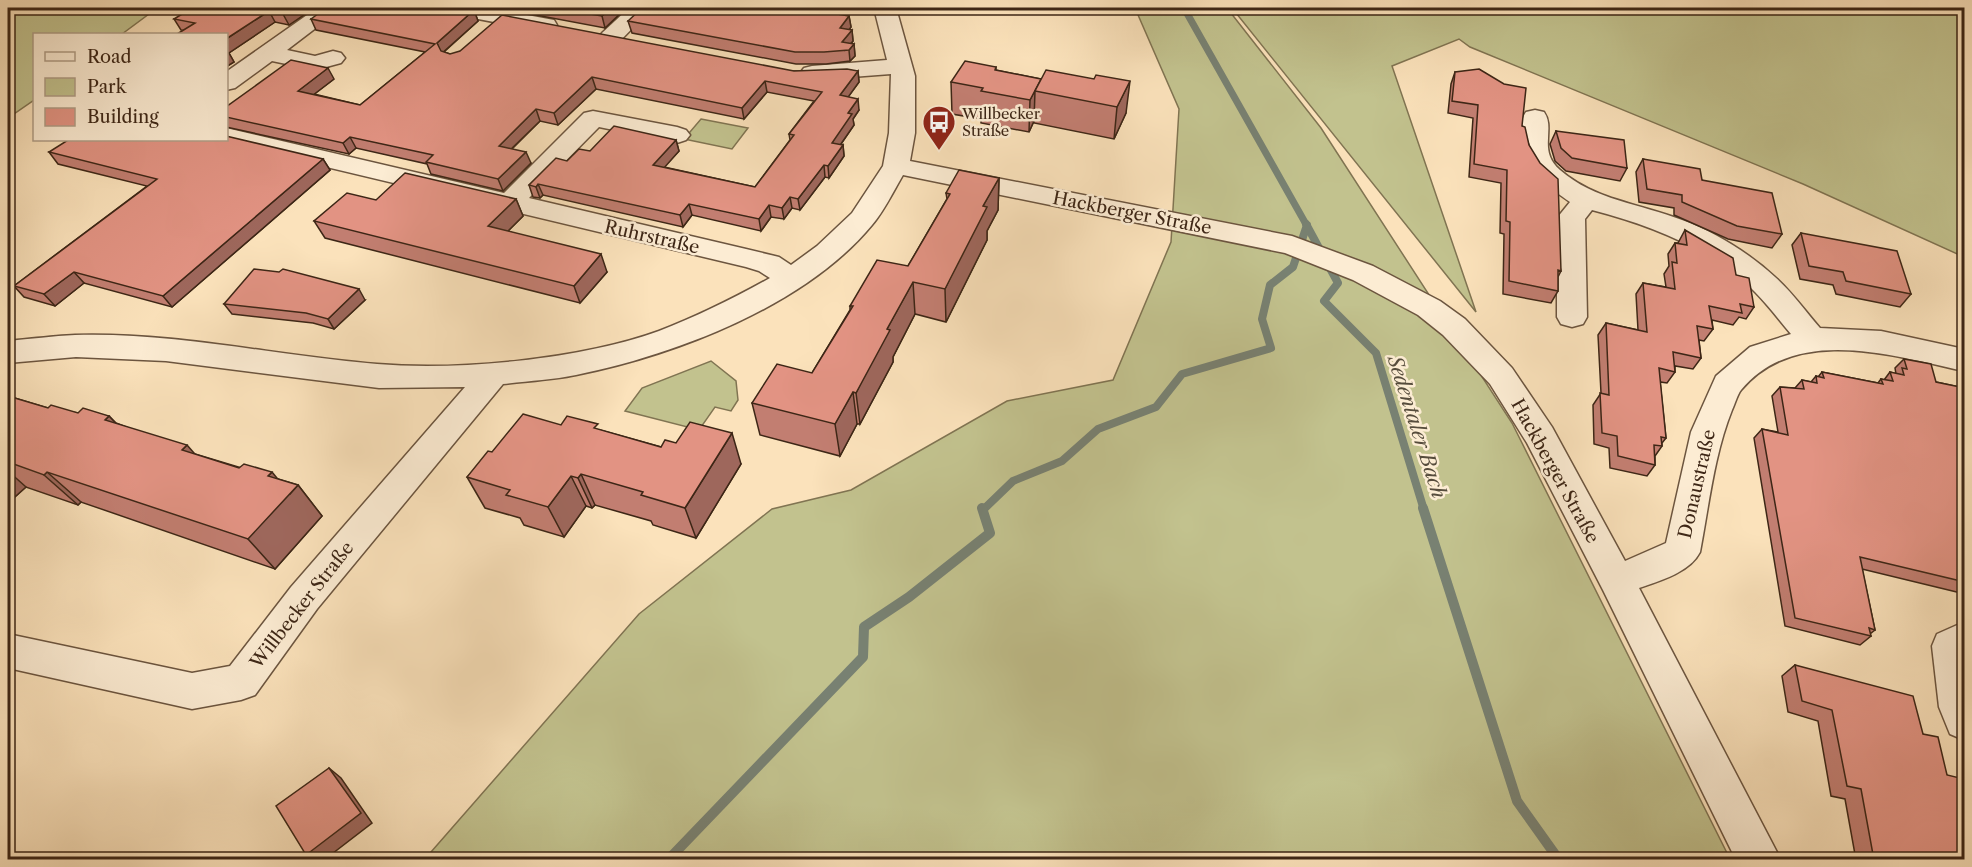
<svg xmlns="http://www.w3.org/2000/svg" width="1972" height="867" viewBox="0 0 1972 867" font-family="'Libre Caslon Text',serif">
	<style>
		.green { fill: #c2c28e; stroke: #807452; stroke-width: 1.5 }
		.lines { fill: none; stroke-linecap: round; stroke-linejoin: round }
		.stream-far2 { stroke: #788172; stroke-width: 7 }
		.stream-far1 { stroke: #788172; stroke-width: 8 }
		.stream { stroke: #788172; stroke-width: 10 }
		.minor-casing { stroke: #6c553f; stroke-width: 3 }
		.minor { fill: #fcecd3; fill-rule: evenodd }
		.wall { fill: #c27e71; stroke: #3d2616; stroke-width: 1.5 }
		.shaded-wall { fill: #9e675c; stroke: #3d2616; stroke-width: 1.5 }
		.building { fill: #e29383; stroke: #3d2616; stroke-width: 1.5 }
		.labels { text-anchor: middle; dominant-baseline: central; stroke-width: 5; stroke-linejoin: round; paint-order: stroke }
		.far-poi-label { font-size: 15px; fill: #3d2616; stroke: #fcecd3; text-anchor: start }
		.street-label { font-size: 18px; fill: #3d2616; stroke: #fcecd3 }
		.water-label { font-size: 20px; font-style: italic; fill: #564c3c; stroke: #fcecd3 }
	</style>
	<rect width="100%" height="100%" fill="#fbe2bb"/>
	<filter id="stains"><feTurbulence type="fractalNoise" baseFrequency=".00333" numOctaves="4"/><feColorMatrix values="0 0 0 0 .2 0 0 0 0 .09 0 0 0 0 .02 0 0 0 .5 -.17"/></filter>
	<radialGradient id="worn" r=".72"><stop offset=".6" stop-color="#630" stop-opacity="0"/><stop offset="1" stop-color="#630" stop-opacity=".3"/></radialGradient>
	<g class="green">
		<polygon points="8,8 157,8 122,34 34,34 34,100 8,118"/>
		<polygon points="1135,8 1227,8 1321,128 1512,423 1730,859 424,860 639,614 772,509 851,490 1007,401 1113,380 1171,242 1179,109"/>
		<polygon points="1232,8 1911,8 1964,15 1964,257 1803,184 1470,47 1459,39 1392,66 1476,312"/>
		<polygon points="701,119 748,128 732,149 684,139"/>
		<polygon points="711,361 736,381 738,400 731,411 715,407 699,430 625,411 642,388"/>
	</g>
	<g class="lines">
		<polyline class="stream-far2" points="1184,8 1307,226"/>
		<g class="stream-far1">
			<polyline points="1306,224 1338,283 1324,301 1376,353 1424,510"/>
			<polyline points="983,510 1013,481 1062,461 1098,429 1156,407 1182,374 1271,348 1262,319 1270,285 1293,267 1307,225"/>
		</g>
		<g class="stream">
			<polyline points="1423,508 1517,801 1559,860"/>
			<polyline points="668,860 863,657 864,627 909,597 990,533 982,508"/>
		</g>
		<defs>
			<g id="minor">
				<polygon points="317,8 342,8 287,50 315,56 333,51 341,53 345,58 341,63 315,70 272,61 235,88 226,90 226,72"/>
				<polygon points="446,8 489,8 554,20 557,25 554,30 546,32 457,15 449,13"/>
				<polygon points="629,8 652,8 618,43 610,45 602,43 599,38 602,33"/>
				<path d="M874,8H896L915,76V133L910,161L1292,236L1373,266L1440,301L1465,319L1512,368L1552,427L1625,561L1666,543L1691,432L1716,376L1750,347L1791,334C1779,320 1768,305 1755,292C1713,249 1650,225 1592,210L1585,219L1587,317L1583,324L1572,327L1561,324L1557,317V218L1570,202C1545,184 1520,169 1522,135C1522,126 1521,119 1526,112L1535,110L1544,112C1556,129 1537,150 1560,170C1594,200 1641,204 1682,220C1715,232 1749,253 1775,277C1792,292 1806,312 1820,328L1881,331L1964,349V371C1894,356 1796,324 1741,390C1737,395 1735,404 1732,410C1714,455 1709,505 1700,552C1690,572 1660,581 1639,588L1781,860H1736L1603,590L1527,443L1490,384L1443,335L1418,315L1353,280L1285,253L903,175C893,192 884,211 872,225C805,306 675,355 576,375C552,380 527,381 503,384L317,609L255,695L241,700L192,709L8,668V634L192,673L230,666L291,587L465,387L379,388L166,361L76,357L8,363V341C30,339 53,336 75,335C176,332 277,356 377,364C459,371 582,359 659,331C698,316 734,298 770,278L759,271L746,267L217,141L216,140H226V128L504,193L584,113L593,111L677,127L686,130L690,135L686,140L677,143L599,127L529,198L746,249L779,257L791,265L817,246L852,213L883,166L889,133L891,74L812,80L804,78L800,73L804,68L812,66L887,60Z"/>
				<polygon points="1964,622 1964,740 1950,734 1939,707 1932,646 1937,634"/>
			</g>
		</defs>
		<use href="#minor" class="minor-casing"/>
		<use href="#minor" class="minor"/>
	</g>
	<g class="wall">
		<polygon points="314,8 289,25 275,22 229,53 234,62 226,67 226,34 181,30 174,19"/>
		<polygon points="499,8 626,8 605,28"/>
		<polygon points="474,10 478,21 444,52 450,54 794,71 858,71 859,82 848,97 859,110 853,119 854,125 841,144 843,145 844,156 829,178 825,177 800,210 792,208 784,219 771,217 761,231 692,215 683,227 543,195 540,198 533,197 529,185 567,161 590,151 676,140 679,151 664,167 755,187 790,140 789,134 814,101 767,92 744,119 596,89 558,125 540,121 512,149 531,163 503,191 431,174 427,164 356,148 349,154 226,127 226,107 334,79 314,94 360,105 425,52 316,30 311,19"/>
		<polygon points="847,15 846,16 849,16 851,27 849,29 852,30 853,41 851,44 854,44 855,56 850,61 826,64 796,64 632,33 628,21"/>
		<polygon points="996,67 996,70 1041,79 1094,79 1126,113 1114,139 1034,123 1034,121 1029,132 981,123 981,119 952,114 951,82"/>
		<polygon points="1455,72 1522,126 1529,145 1561,271 1558,277 1558,291 1551,303 1503,294 1504,234 1500,233 1501,183 1469,177 1473,118 1448,113 1451,84"/>
		<polygon points="1556,131 1627,168 1620,181 1566,171 1555,161 1550,144"/>
		<polygon points="49,152 323,159 330,170 172,307 84,283 55,306 24,297 14,286 147,186 58,164"/>
		<polygon points="1643,159 1702,180 1782,234 1772,248 1728,239 1674,215 1674,208 1639,202 1636,172"/>
		<polygon points="999,178 998,210 987,231 987,240 946,322 915,314 893,357 893,362 860,424 857,424 840,456 760,435 752,403 812,373 850,310 850,306 908,266 947,199 946,193"/>
		<polygon points="516,199 523,216 508,231 607,272 580,303 325,238 314,221 376,200"/>
		<polygon points="1685,230 1736,275 1754,307 1746,319 1739,317 1733,325 1712,320 1713,329 1704,341 1699,340 1701,358 1693,369 1675,366 1675,372 1667,383 1660,382 1666,438 1662,443 1662,446 1655,456 1655,465 1647,476 1610,468 1609,448 1594,444 1593,405 1601,393 1598,335 1606,323 1638,330 1636,294 1643,283 1666,287 1664,274 1669,266 1668,254 1675,243 1678,243"/>
		<polygon points="1801,233 1911,294 1900,307 1836,294 1833,285 1800,279 1792,245"/>
		<polygon points="365,300 334,329 313,323 232,314 224,304"/>
		<polygon points="1904,359 1936,382 1965,388 1965,594 1862,569 1875,630 1870,634 1871,636 1860,645 1785,626 1754,438 1762,429 1778,432 1772,396 1780,387 1795,388 1802,380 1811,382 1816,376 1818,377 1822,372 1878,383 1881,379 1884,380 1890,372 1896,374 1895,368"/>
		<polygon points="8,396 48,408 78,413 109,416 116,423 195,454 298,485 322,516 275,569 81,502 78,505 26,487 8,503"/>
		<polygon points="561,425 600,430 661,447 741,464 696,538 653,525 651,521 595,505 592,508 586,506 564,537 524,525 520,518 485,508 467,477 492,452"/>
		<polygon points="1795,665 1923,734 1947,775 1965,860 1856,860 1845,799 1831,796 1818,721 1788,712 1782,676"/>
	</g>
	<g class="shaded-wall">
		<polygon points="293,8 314,8 289,25 283,14"/>
		<polygon points="612,8 626,8 605,28 602,16"/>
		<polygon points="843,8 846,8 847,15 838,25 837,14"/>
		<polygon points="474,10 478,21 441,54 437,43"/>
		<polygon points="269,11 275,22 229,53 234,62 226,67 226,39"/>
		<polygon points="849,16 851,27 842,39 840,28"/>
		<polygon points="852,30 853,41 845,50 842,42"/>
		<polygon points="854,44 855,56 850,61 849,50"/>
		<polygon points="328,68 334,79 304,102 298,91"/>
		<polygon points="858,71 859,82 841,107 840,95"/>
		<polygon points="592,77 596,89 558,125 554,113"/>
		<polygon points="1041,79 1035,91 1034,121 1029,132 1030,100"/>
		<polygon points="765,81 767,92 744,119 742,108"/>
		<polygon points="1130,81 1126,113 1114,139 1117,107"/>
		<polygon points="858,99 859,110 853,119 854,125 834,154 832,143 848,113"/>
		<polygon points="536,109 540,121 503,157 499,146"/>
		<polygon points="350,137 356,148 349,154 343,143"/>
		<polygon points="676,140 679,151 656,177 653,165"/>
		<polygon points="843,145 844,156 829,178 828,166"/>
		<polygon points="526,152 531,163 503,191 498,179"/>
		<polygon points="323,159 330,170 172,307 163,296"/>
		<polygon points="824,165 825,177 800,210 798,199"/>
		<polygon points="999,178 998,210 987,231 987,240 946,322 945,289 983,206"/>
		<polygon points="538,184 543,195 540,198 536,187"/>
		<polygon points="790,197 792,208 784,219 782,208"/>
		<polygon points="516,199 523,216 496,243 488,226"/>
		<polygon points="689,204 692,215 683,227 680,215"/>
		<polygon points="769,205 771,217 761,231 759,219"/>
		<polygon points="601,254 607,272 580,303 574,286"/>
		<polygon points="74,272 84,283 55,306 44,294"/>
		<polygon points="913,282 915,314 893,357 893,362 860,424 856,393 887,329"/>
		<polygon points="359,289 365,300 334,329 328,319"/>
		<polygon points="853,392 857,424 840,456 835,424"/>
		<polygon points="109,416 139,448 105,420"/>
		<polygon points="732,433 741,464 696,538 685,508"/>
		<polygon points="187,445 215,477 182,450"/>
		<polygon points="8,471 26,487 8,503"/>
		<polygon points="47,472 81,502 78,505 44,475"/>
		<polygon points="272,472 290,494 298,485 322,516 275,569 248,539 268,476"/>
		<polygon points="581,474 595,505 592,508 578,478"/>
		<polygon points="571,476 586,506 564,537 548,507"/>
		<polygon points="329,768 341,778 372,823 324,860 313,860 306,855"/>
	</g>
	<g class="building">
		<polygon points="192,8 293,8 283,14 269,11 226,39 226,34 177,34 195,23 174,19"/>
		<polygon points="326,8 461,8 474,10 437,43 441,51 450,54 460,51 502,15 794,71 847,69 858,71 840,95 858,99 848,113 852,114 832,143 843,145 828,166 824,165 798,199 790,197 782,208 769,205 759,219 689,204 680,215 538,184 536,187 529,185 556,158 567,161 579,149 590,151 614,126 676,140 653,165 755,187 794,135 789,134 822,92 765,81 742,108 592,77 554,113 536,109 499,146 526,152 498,179 426,162 433,155 350,137 343,143 226,117 226,107 291,60 328,68 298,91 360,105 435,44 311,19"/>
		<polygon points="554,8 612,8 602,16"/>
		<polygon points="642,8 843,8 837,14 849,16 840,28 852,30 842,42 854,44 849,50 824,52 795,52 628,21"/>
		<polygon points="965,61 996,67 995,70 1041,79 1030,100 981,91 983,88 951,82"/>
		<polygon points="1479,69 1504,84 1526,88 1522,126 1525,127 1529,145 1540,163 1558,179 1561,271 1558,270 1558,291 1509,281 1510,222 1506,221 1507,170 1474,164 1478,105 1452,101 1455,72"/>
		<polygon points="1046,70 1094,79 1096,75 1130,81 1117,107 1035,91"/>
		<polygon points="1556,131 1624,140 1627,168 1572,158 1561,148"/>
		<polygon points="226,136 323,159 163,296 74,272 44,294 14,286 157,179 49,152 68,140 226,140"/>
		<polygon points="1643,159 1700,169 1702,180 1772,193 1782,234 1737,226 1682,202 1682,195 1647,189"/>
		<polygon points="959,170 999,178 983,206 987,207 945,289 913,282 887,329 890,330 856,393 853,392 835,424 752,403 777,364 812,373 853,306 850,306 877,260 908,266 950,194 946,193"/>
		<polygon points="405,173 516,199 488,226 601,254 574,286 314,221 347,193 376,200"/>
		<polygon points="1685,230 1733,258 1736,275 1749,278 1754,307 1740,304 1742,313 1709,306 1713,329 1697,326 1701,358 1673,352 1675,372 1659,368 1666,438 1661,437 1662,446 1654,445 1655,465 1618,456 1617,436 1602,433 1600,393 1609,395 1606,323 1647,332 1643,283 1675,289 1672,262 1677,263 1675,243 1687,245"/>
		<polygon points="1801,233 1897,251 1911,294 1846,281 1843,272 1809,266"/>
		<polygon points="254,269 279,272 283,269 359,289 328,319 306,313 224,304"/>
		<polygon points="1904,359 1931,364 1936,382 1965,388 1965,582 1860,557 1875,630 1869,628 1871,636 1795,618 1762,429 1788,435 1780,387 1804,389 1802,380 1817,383 1816,376 1824,378 1822,372 1883,384 1881,379 1893,381 1890,372 1904,375 1902,368 1907,369"/>
		<polygon points="8,396 48,408 51,405 78,413 83,408 109,416 105,420 187,445 182,450 239,468 244,464 272,472 268,476 298,485 248,539 47,472 44,475 8,462"/>
		<polygon points="523,414 561,425 567,416 598,424 594,428 661,447 665,440 676,443 690,422 732,433 685,508 641,495 643,492 581,474 578,478 571,476 548,507 506,495 510,490 467,477 488,451 492,452"/>
		<polygon points="1795,665 1913,696 1923,734 1938,737 1947,775 1964,779 1965,860 1874,860 1861,789 1847,786 1832,710 1802,701"/>
		<polygon points="329,768 361,813 306,855 276,806"/>
	</g>
	<defs>
		<symbol id="bus-pin" viewBox="-11 -11 22 30"><path d="M0 17L-7.5 6A9.5 9.5 0 1 1 7.5 6Z" fill="#8f2418" stroke="#fcecd3"/><path d="M-5-6H5V4H4V6H2V4H-2V6H-4V4H-5ZM-3.5-4V0h7V-4ZM-3.5 1.2v1.5H-2V1.2ZM2 1.2v1.5H3.5V1.2Z" fill="#fff"/></symbol>
	</defs>
	<g fill-rule="evenodd">
		<use href="#bus-pin" x="920" y="103" width="38" height="52"/>
	</g>
	<g class="labels">
		<g class="far-poi-label">
			<text x="962" y="113">Willbecker<tspan x="962" dy="17">Straße</tspan></text>
		</g>
		<g class="street-label">
			<text transform="translate(1132 213) rotate(11)">Hackberger Straße</text>
			<text transform="translate(652 237) rotate(13)">Ruhrstraße</text>
			<text transform="translate(1555 471) rotate(61)">Hackberger Straße</text>
			<text transform="translate(1697 484) rotate(-77)">Donaustraße</text>
			<text transform="translate(302 605) rotate(-52)">Willbecker Straße</text>
		</g>
		<g class="water-label">
			<text transform="translate(1417 427) rotate(72)">Sedentaler Bach</text>
		</g>
	</g>
	<rect width="1972" height="867" fill="none" stroke="#fbe2bb" stroke-width="30"/>
	<rect x="9" y="9" width="1954" height="849" fill="none" stroke="#3d2616" stroke-width="3"/>
	<rect x="15" y="15" width="1942" height="837" fill="none" stroke="#3d2616" stroke-width="1.5"/>
	<rect x="33" y="33" width="195" height="108" fill="#fcecd3" stroke="#b09d87" stroke-width="1.5"/>
	<rect x="45" y="52" width="30" height="9" fill="#fcecd3" stroke="#b09d87" stroke-width="1.5"/>
	<text x="87" y="63" font-size="18" fill="#3d2616">Road</text>
	<rect x="45" y="78" width="30" height="18" fill="#c2c28e" stroke="#b09d87" stroke-width="1.5"/>
	<text x="87" y="93" font-size="18" fill="#3d2616">Park</text>
	<rect x="45" y="108" width="30" height="18" fill="#e29383" stroke="#b09d87" stroke-width="1.5"/>
	<text x="87" y="123" font-size="18" fill="#3d2616">Building</text>
	<rect width="100%" height="100%" filter="url(#stains)"/>
	<rect width="100%" height="100%" fill="url(#worn)"/>
</svg>
